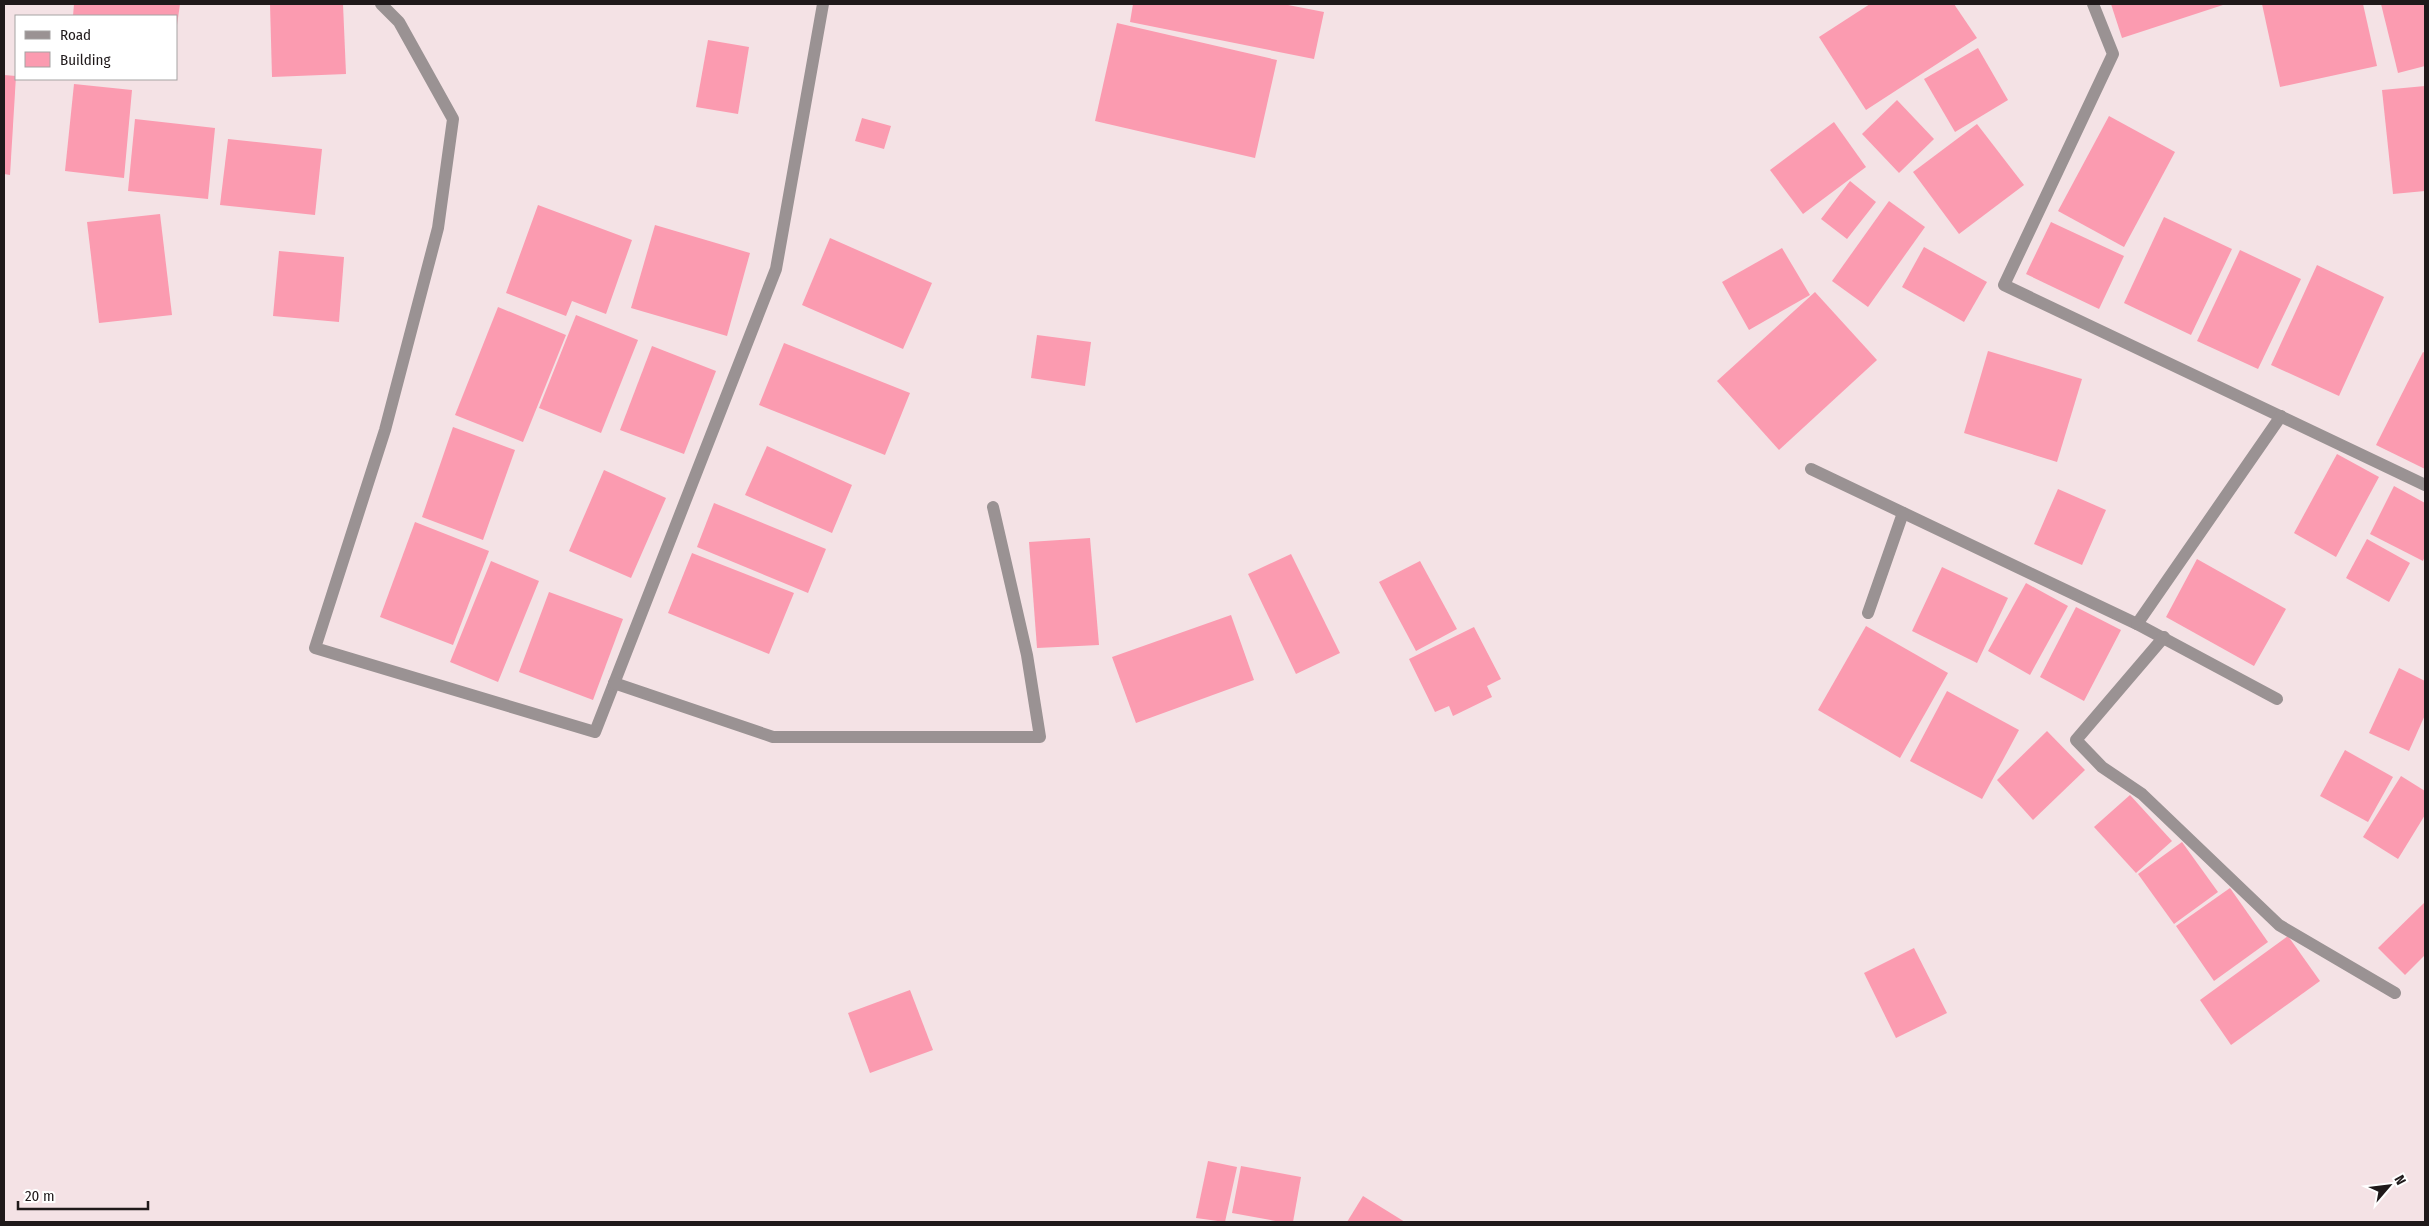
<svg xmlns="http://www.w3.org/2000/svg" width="2429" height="1226" viewBox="0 0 2429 1226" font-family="'Fira Sans Condensed',sans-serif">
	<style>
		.building { fill: #fb9bb0 }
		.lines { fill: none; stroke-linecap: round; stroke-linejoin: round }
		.street { stroke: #9a9293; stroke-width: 12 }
	</style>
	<rect width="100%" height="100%" fill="#f4e2e5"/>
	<g class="building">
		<polygon points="74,4 180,4 177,25 176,16 73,16"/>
		<polygon points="270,4 343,4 346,74 272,77"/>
		<polygon points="1133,4 1283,4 1324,12 1314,59 1130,22"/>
		<polygon points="1870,4 1954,4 1977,38 1866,110 1819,37"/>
		<polygon points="2111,4 2226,4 2122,38"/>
		<polygon points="2262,4 2363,4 2377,66 2280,87"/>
		<polygon points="2381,4 2425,4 2425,66 2398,73"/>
		<polygon points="1117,23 1277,60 1255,158 1095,121"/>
		<polygon points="708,40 749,47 738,114 696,107"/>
		<polygon points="1978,48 2008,100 1955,132 1924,79"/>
		<polygon points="4,75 16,76 10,175 4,174"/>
		<polygon points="74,84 132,90 124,178 65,171"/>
		<polygon points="2425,86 2425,191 2393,194 2382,90"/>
		<polygon points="1897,100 1934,139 1899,173 1862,134"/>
		<polygon points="2109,116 2175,152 2124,247 2058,211"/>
		<polygon points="862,118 891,126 884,149 855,141"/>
		<polygon points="135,119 215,128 208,199 128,191"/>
		<polygon points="1834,122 1866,167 1803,214 1770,170"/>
		<polygon points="1977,124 2024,185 1959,234 1913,172"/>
		<polygon points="228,139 322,149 315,215 220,205"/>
		<polygon points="1850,181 1876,202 1847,239 1821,219"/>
		<polygon points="1889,201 1925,227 1868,307 1832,281"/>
		<polygon points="538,205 632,240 606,314 572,301 566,316 506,293"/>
		<polygon points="160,214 172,315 99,323 87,222"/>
		<polygon points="2164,217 2232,249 2191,335 2124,303"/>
		<polygon points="2051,222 2124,256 2099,309 2026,274"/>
		<polygon points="655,225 750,253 727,336 631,308"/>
		<polygon points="830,238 932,283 903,349 802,305"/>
		<polygon points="1924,247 1987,282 1964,322 1902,287"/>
		<polygon points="1782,248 1810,295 1749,330 1722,282"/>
		<polygon points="2240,250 2301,279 2258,369 2197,341"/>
		<polygon points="279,251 344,257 339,322 273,316"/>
		<polygon points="2317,265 2384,297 2339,396 2271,365"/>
		<polygon points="1815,292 1877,360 1779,450 1717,381"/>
		<polygon points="498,307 566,335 523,442 455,415"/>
		<polygon points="576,315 638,340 601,433 539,408"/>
		<polygon points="1037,335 1091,342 1085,386 1031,378"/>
		<polygon points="784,343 910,393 885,455 759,405"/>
		<polygon points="652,346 716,371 684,454 620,430"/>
		<polygon points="1988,351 2082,379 2057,462 1964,433"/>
		<polygon points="2423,352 2425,353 2425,469 2376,445"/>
		<polygon points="453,427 515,450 483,540 422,517"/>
		<polygon points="767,446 852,485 832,533 745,495"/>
		<polygon points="2337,454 2379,477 2336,557 2294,533"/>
		<polygon points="604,470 666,498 631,578 569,551"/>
		<polygon points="2394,486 2425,503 2425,556 2423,561 2370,534"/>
		<polygon points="2058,489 2106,510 2082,565 2034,544"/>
		<polygon points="714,503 826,549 808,593 697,547"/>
		<polygon points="415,522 489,551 453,645 380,617"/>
		<polygon points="1090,538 1099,645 1037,648 1029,542"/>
		<polygon points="2367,539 2410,563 2389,602 2346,578"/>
		<polygon points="692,553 794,593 769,654 668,613"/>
		<polygon points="1291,554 1340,653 1296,674 1248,574"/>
		<polygon points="2197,559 2286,609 2254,666 2166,617"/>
		<polygon points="491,561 539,581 498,682 450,662"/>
		<polygon points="1420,561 1457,629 1416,651 1379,582"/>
		<polygon points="1942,567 2008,598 1977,663 1912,631"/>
		<polygon points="2026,583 2068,606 2030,675 1988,651"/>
		<polygon points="549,592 623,619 593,700 519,672"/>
		<polygon points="2076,607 2121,630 2084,701 2040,677"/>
		<polygon points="1231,615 1254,680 1136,723 1112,657"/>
		<polygon points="1866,626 1948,673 1900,758 1818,710"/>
		<polygon points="1474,627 1501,679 1487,686 1492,697 1453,716 1449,706 1435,712 1409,659"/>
		<polygon points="2399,668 2425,681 2425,715 2409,751 2369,733"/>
		<polygon points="1947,691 2019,730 1982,799 1910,761"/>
		<polygon points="2047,731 2085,770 2033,820 1997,780"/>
		<polygon points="2345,750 2393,777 2368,822 2320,796"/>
		<polygon points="2401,776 2425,791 2425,815 2398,859 2363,837"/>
		<polygon points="2130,795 2172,841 2136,873 2094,827"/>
		<polygon points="2182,842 2218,892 2174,924 2138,874"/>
		<polygon points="2230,888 2268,942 2214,981 2176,926"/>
		<polygon points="2425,902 2425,955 2405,975 2378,948"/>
		<polygon points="2288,936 2320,981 2231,1045 2200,1000"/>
		<polygon points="1914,948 1947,1013 1896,1038 1864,973"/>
		<polygon points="910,990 933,1050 870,1073 848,1013"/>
		<polygon points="1208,1161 1237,1167 1225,1222 1196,1218"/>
		<polygon points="1241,1166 1301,1177 1293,1222 1281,1222 1232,1213"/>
		<polygon points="1363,1196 1405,1222 1347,1222"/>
	</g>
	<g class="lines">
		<g class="street">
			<polyline points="381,4 399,22 453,119 438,228 385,430 315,648 595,732 776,269 823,4"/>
			<polyline points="2093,4 2113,54 2004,285 2425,485"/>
			<polyline points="1811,469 2137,624 2281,416"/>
			<polyline points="1868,613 1903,513"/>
			<polyline points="2137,624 2277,699"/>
			<polyline points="2164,637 2076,740 2102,767 2142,794 2279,925 2395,993"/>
			<polyline points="614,683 773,737 1040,737 1027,655 993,507"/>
		</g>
	</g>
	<rect width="2429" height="1226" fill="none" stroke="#1f191a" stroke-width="10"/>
	<rect x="15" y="15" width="162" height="65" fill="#ffffff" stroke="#a5a3a3"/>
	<rect x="25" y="31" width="25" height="8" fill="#9a9293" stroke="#a5a3a3"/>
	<text x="60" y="40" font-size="15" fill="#1f191a">Road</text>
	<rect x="25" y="52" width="25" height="15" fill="#fb9bb0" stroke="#a5a3a3"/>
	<text x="60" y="65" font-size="15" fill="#1f191a">Building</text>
	<g transform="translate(2389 1186) rotate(62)" stroke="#ffffff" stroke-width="4" paint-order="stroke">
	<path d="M0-4L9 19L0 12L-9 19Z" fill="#1f191a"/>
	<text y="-8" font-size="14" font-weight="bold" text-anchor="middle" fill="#1f191a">N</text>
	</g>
	<path d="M18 1201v8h130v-8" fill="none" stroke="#1f191a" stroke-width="2.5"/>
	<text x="25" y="1201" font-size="15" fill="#1f191a" stroke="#ffffff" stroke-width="4" paint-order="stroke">20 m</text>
</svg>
